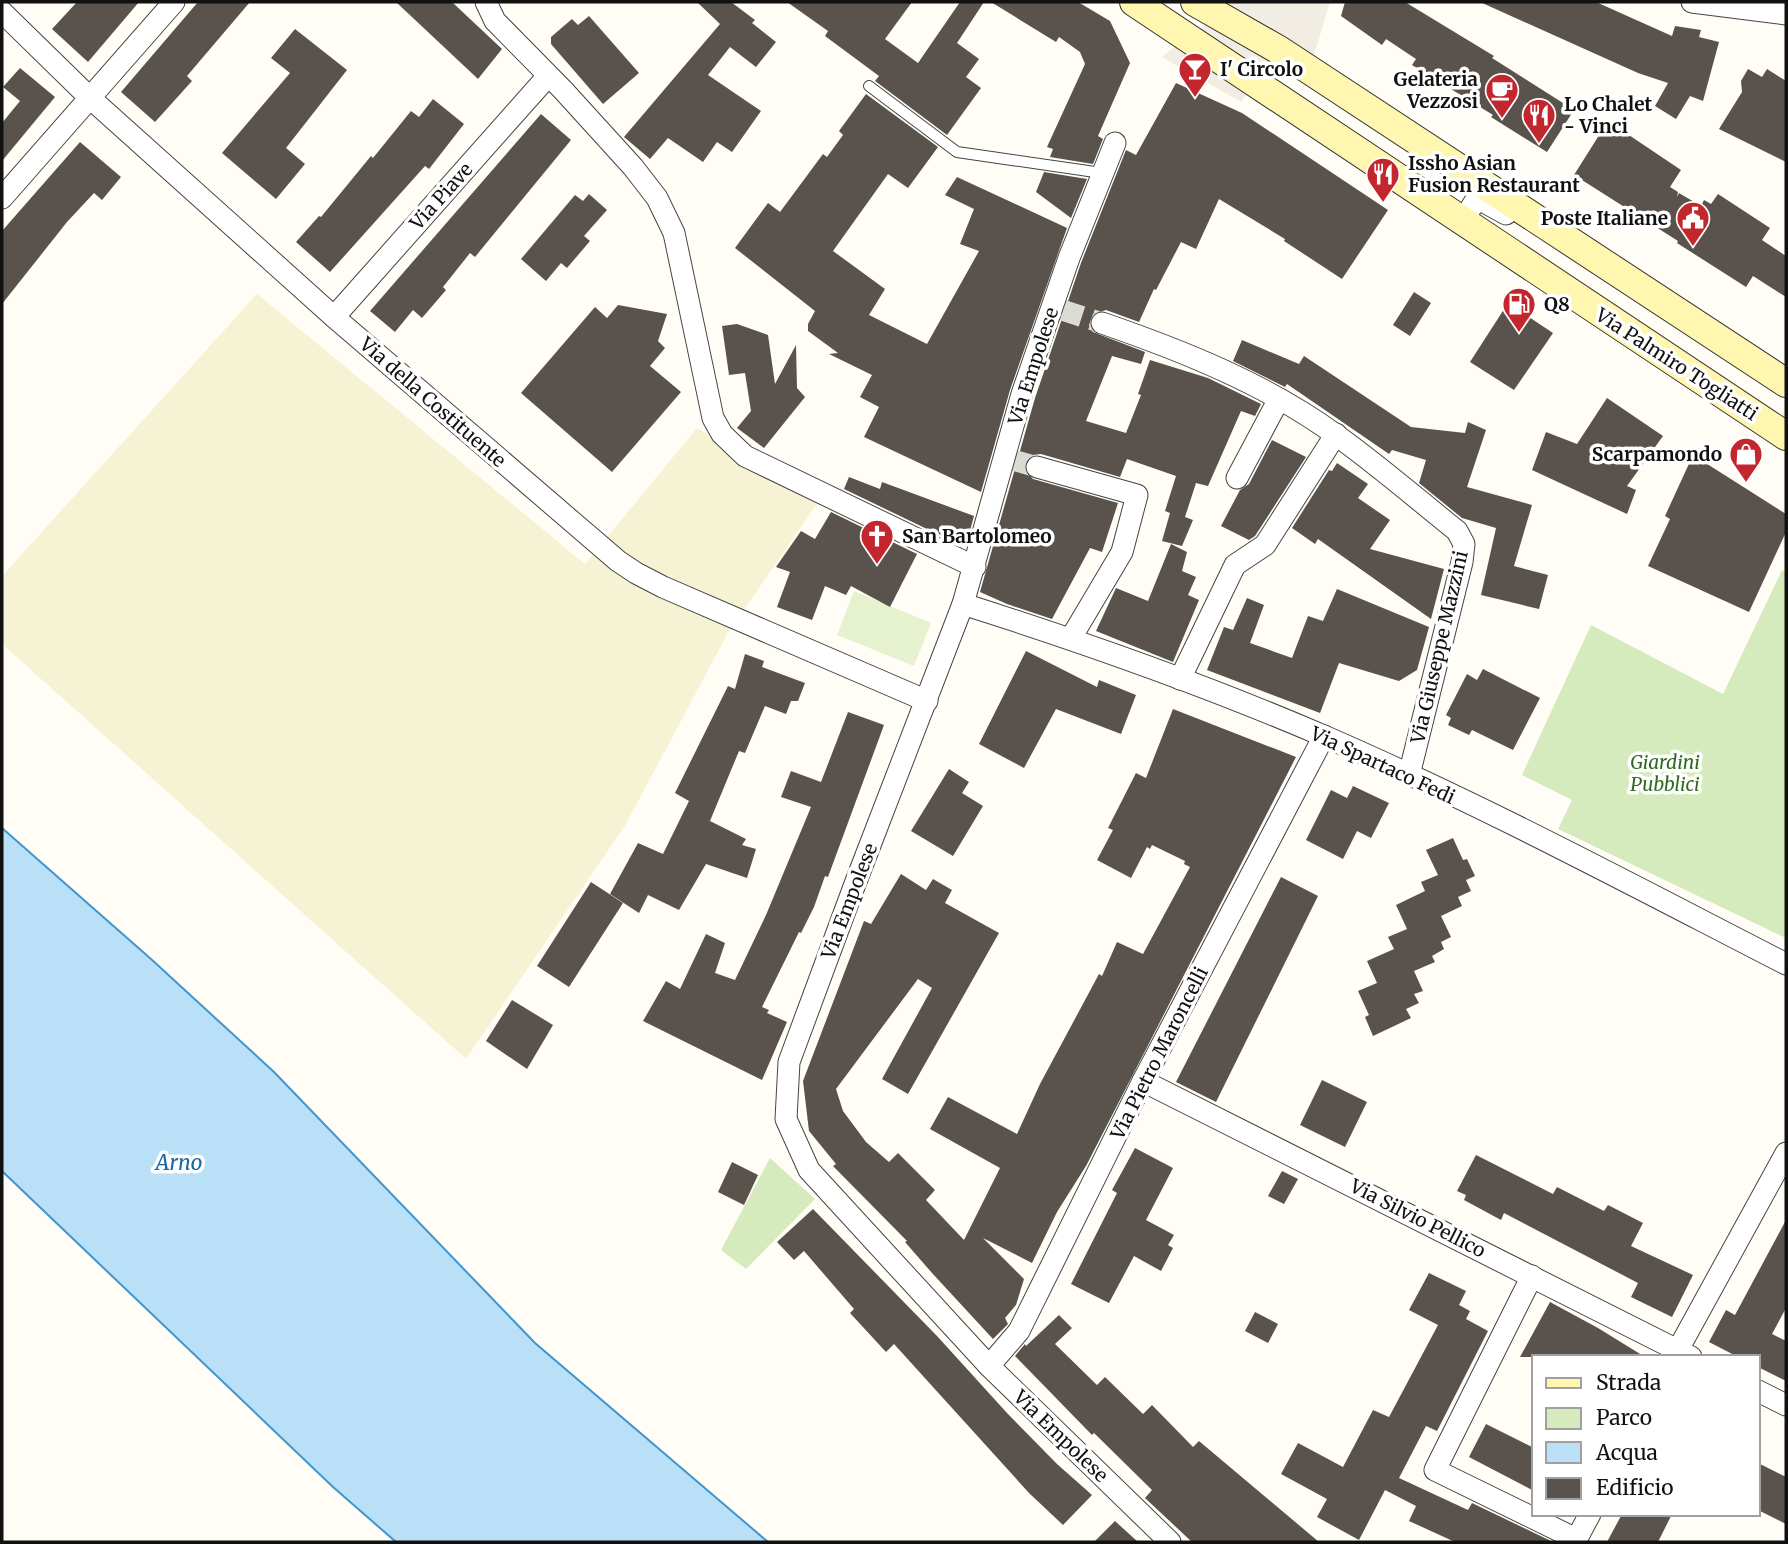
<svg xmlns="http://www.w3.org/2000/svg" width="1788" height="1544" viewBox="0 0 1788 1544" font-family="Merriweather,serif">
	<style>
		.farmland { fill: #f6f3d4 }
		.green { fill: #d5ebbd }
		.pitch { fill: #e6f2cf }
		.plaza { fill: #f1ede2 }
		.water { fill: #b9e0f7; stroke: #3f96cf; stroke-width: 2 }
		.building { fill: #5a524d }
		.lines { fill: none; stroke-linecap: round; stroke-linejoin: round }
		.minor-tunnel { stroke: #dbdad3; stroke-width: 21; stroke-dasharray: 21 10; stroke-linecap: butt }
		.service-casing { stroke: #444; stroke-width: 12 }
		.minor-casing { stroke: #444; stroke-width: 23 }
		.secondary-casing { stroke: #333; stroke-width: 30 }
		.service { stroke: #fff; stroke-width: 10 }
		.minor { stroke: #fff; stroke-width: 21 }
		.secondary { stroke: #fff6b0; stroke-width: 28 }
		.labels { text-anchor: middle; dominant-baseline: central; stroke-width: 7; stroke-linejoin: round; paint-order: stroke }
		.poi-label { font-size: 19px; font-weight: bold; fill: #111; stroke: #fff; text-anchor: start }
		.street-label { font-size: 19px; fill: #111; stroke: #fff }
		.park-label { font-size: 19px; font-style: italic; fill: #2f6b1f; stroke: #fff }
		.water-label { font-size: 21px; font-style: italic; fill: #1768a6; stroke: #fff }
	</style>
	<rect width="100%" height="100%" fill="#fffdf5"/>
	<polygon class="farmland" points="257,294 585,564 697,428 819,501 728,633 626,824 466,1059 2,644 2,576"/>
	<g class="green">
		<polygon points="1782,570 1786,572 1786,938 1558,829 1572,800 1522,775 1591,625 1723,694"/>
		<polygon points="770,1158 815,1199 746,1269 721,1250"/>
	</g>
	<polygon class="pitch" points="854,591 931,623 914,666 837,635"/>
	<polygon class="plaza" points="1233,2 1330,2 1312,62 1279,50 1241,102 1162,57 1186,38 1220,15"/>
	<polygon class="water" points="2,828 151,959 274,1072 535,1343 768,1542 396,1542 333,1487 2,1171"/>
	<g class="building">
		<polygon points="77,2 139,2 88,62 52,29"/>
		<polygon points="198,2 250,2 187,76 192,81 155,122 121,92"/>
		<polygon points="396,2 452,2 502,49 478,79"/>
		<polygon points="697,2 731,2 755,20 752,23 776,42 756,67 730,47 708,75 761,111 732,152 717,142 703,162 668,138 650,159 624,137 720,24"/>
		<polygon points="787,2 912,2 885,39 918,63 960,2 984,2 957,43 979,59 966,77 981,88 947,135 875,81 879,76 825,36 828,31"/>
		<polygon points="991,2 1078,2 1110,21 1130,63 1098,136 1103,139 1093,164 1050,157 1053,149 1047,147 1085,64 1080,52 1059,37 1056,42"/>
		<polygon points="1345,2 1405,2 1494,56 1492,58 1574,110 1547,152 1491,117 1493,115 1412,65 1416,59 1386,39 1382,45 1341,16"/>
		<polygon points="1480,2 1596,2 1672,36 1675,26 1701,30 1699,37 1719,42 1703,101 1690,96 1676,119 1655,106 1668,83 1638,73"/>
		<polygon points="589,16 639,73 603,104 551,44 551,37 572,19 578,25"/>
		<polygon points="295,29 347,70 286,148 305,164 276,199 222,153 290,73 271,58"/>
		<polygon points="20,68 55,97 2,161 2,123 20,101 3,87"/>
		<polygon points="1748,69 1762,77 1767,69 1786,81 1786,162 1719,129 1742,92 1741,81"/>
		<polygon points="1176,83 1242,113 1388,210 1342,279 1284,241 1285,239 1219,199 1196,249 1181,242 1156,290 1154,289 1139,322 1106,310 1093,314 1089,325 1093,332 1145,352 1141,364 1112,356 1086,421 1126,433 1141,395 1138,394 1150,360 1208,378 1261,404 1255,416 1241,411 1208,486 1196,483 1185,517 1193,520 1182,546 1162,541 1170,513 1165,511 1176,476 1127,459 1120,477 1041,454 1033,455 1027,458 1024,464 1025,471 1033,479 1118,503 1102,552 1090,548 1052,619 1007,604 980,592 1035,398 1081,263 1126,150 1136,155"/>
		<polygon points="866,94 938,147 908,188 888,174 833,251 885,289 869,315 927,344 979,251 960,244 974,209 945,195 957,177 1067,228 1010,390 981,492 864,437 879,407 860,397 872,375 829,354 838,353 808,331 808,324 815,311 735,248 768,203 780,212 823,154 827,157 843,135 839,131"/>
		<polygon points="433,99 464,124 429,169 425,166 330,272 296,242 319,216 321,217 371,156 373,158 411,111 419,117"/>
		<polygon points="541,114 571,140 475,257 470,253 443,287 446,290 422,318 413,310 395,332 370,311"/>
		<polygon points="1608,121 1681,170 1670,187 1678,192 1677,197 1679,193 1701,206 1704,200 1711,204 1718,194 1770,228 1762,240 1786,256 1786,297 1753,276 1746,287 1677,243 1678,241 1574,175"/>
		<polygon points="80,142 121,177 102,200 94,193 67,222 2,304 2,231"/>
		<polygon points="1044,172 1087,179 1071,218 1036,192"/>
		<polygon points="589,194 607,210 584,236 590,241 567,268 561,263 546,281 521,259 575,195 583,201"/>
		<polygon points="1414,292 1431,303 1410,336 1393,325"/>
		<polygon points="1508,303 1553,333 1514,390 1470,362"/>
		<polygon points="618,305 667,314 658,341 665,348 650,366 681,392 612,472 521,393 595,307 607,318"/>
		<polygon points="737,324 768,335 775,384 796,345 797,388 805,397 764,448 737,428 751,411 745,373 729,375 722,326"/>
		<polygon points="1242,340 1299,364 1304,356 1411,427 1465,433 1468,422 1486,430 1467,487 1532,505 1514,566 1548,575 1539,609 1481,595 1496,528 1462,518 1419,483 1426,460 1392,450 1389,454 1287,384 1285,387 1233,361"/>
		<polygon points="1607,398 1663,436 1627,486 1636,490 1627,514 1532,470 1546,432 1577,444"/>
		<polygon points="1272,440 1306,457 1255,536 1249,540 1221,526 1240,490 1249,484"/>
		<polygon points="1693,455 1786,514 1786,532 1749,612 1648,566 1670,519 1665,516"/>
		<polygon points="1337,463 1368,484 1358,498 1390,520 1370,549 1444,569 1431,619 1318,539 1315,544 1292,528 1329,470 1332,471"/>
		<polygon points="849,477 880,489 882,482 974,516 966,545 929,530 844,489"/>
		<polygon points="831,512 917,554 890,607 851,586 846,595 825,586 812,620 777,607 790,572 776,567 801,531 815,539"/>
		<polygon points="1171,544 1187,552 1182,571 1196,577 1188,595 1199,600 1173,662 1096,631 1116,588 1148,601"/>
		<polygon points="1337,589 1429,627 1417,670 1399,681 1339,663 1320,713 1207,670 1224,627 1233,630 1247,598 1264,605 1250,643 1292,658 1308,616 1323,621"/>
		<polygon points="1026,651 1097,687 1099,680 1136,695 1121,734 1056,709 1024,768 979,744"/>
		<polygon points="745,654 764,661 762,667 805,683 798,701 791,701 786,714 765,706 745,753 739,751 710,821 746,839 742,845 756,849 747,878 706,864 679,910 648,895 639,913 610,894 638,843 663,854 689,801 675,793 728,686 735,689"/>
		<polygon points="1483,669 1540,698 1513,750 1472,730 1469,735 1448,725 1451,718 1446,715 1467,674 1477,680"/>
		<polygon points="1173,709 1296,757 1086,1166 1057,1212 1032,1263 983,1238 1024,1279 1016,1305 1005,1318 1008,1324 993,1339 932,1273 905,1242 907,1241 833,1166 836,1164 809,1131 803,1081 864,921 871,924 901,874 926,890 933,879 952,890 945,903 999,933 908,1094 882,1079 932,988 918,979 836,1089 843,1111 866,1142 889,1162 898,1153 935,1190 926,1200 964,1240 1000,1168 930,1129 948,1097 1017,1134 1040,1084 1099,974 1102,976 1117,942 1143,954 1190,867 1184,864 1185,861 1152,845 1150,849 1147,847 1131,878 1097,860 1113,830 1108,828 1136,773 1146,778"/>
		<polygon points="848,712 884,725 828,877 825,876 814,907 801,933 799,932 762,1007 769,1010 767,1013 787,1022 762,1080 643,1021 666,981 680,989 706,934 725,943 715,973 735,980 766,915 811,807 781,797 791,771 821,782"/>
		<polygon points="949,769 969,782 962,793 983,806 953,856 911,831"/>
		<polygon points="1353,786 1389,803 1371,838 1357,831 1343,859 1306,840 1331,790 1347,798"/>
		<polygon points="1453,838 1463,860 1467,859 1475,876 1466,880 1471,891 1458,897 1462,906 1441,916 1451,937 1441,942 1444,949 1432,956 1435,962 1414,971 1423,991 1414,994 1419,1003 1406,1009 1411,1018 1373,1036 1365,1017 1369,1015 1358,991 1377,983 1367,961 1394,949 1388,937 1407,929 1396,905 1425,891 1421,882 1438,875 1426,850"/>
		<polygon points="1281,877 1318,896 1216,1102 1176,1082"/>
		<polygon points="591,882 623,903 569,987 537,966"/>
		<polygon points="512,1000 553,1025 527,1069 486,1041"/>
		<polygon points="1322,1080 1367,1102 1345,1147 1300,1125"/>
		<polygon points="1135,1148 1173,1168 1146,1220 1174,1235 1168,1245 1173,1248 1161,1271 1134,1256 1109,1303 1071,1284 1117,1193 1112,1190"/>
		<polygon points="1476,1155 1553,1194 1557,1187 1604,1211 1608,1205 1643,1223 1631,1246 1693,1275 1672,1317 1631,1297 1638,1283 1504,1213 1501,1220 1464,1200 1466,1195 1457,1191"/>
		<polygon points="732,1162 758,1175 744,1205 718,1192"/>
		<polygon points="1282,1171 1298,1179 1284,1204 1268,1196"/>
		<polygon points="813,1209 937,1336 1007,1413 1057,1464 1092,1495 1063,1525 1029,1493 894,1344 886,1352 850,1313 854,1309 804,1251 794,1260 777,1242"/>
		<polygon points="1786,1220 1786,1308 1772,1334 1786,1341 1786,1381 1758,1367 1758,1357 1738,1357 1709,1342 1726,1310 1735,1315"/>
		<polygon points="1429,1273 1466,1291 1459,1305 1470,1311 1466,1319 1488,1331 1437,1431 1426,1426 1399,1478 1468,1510 1472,1503 1553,1542 1455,1542 1409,1521 1416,1506 1385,1490 1359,1540 1317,1517 1327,1499 1281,1474 1298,1443 1343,1467 1373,1410 1389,1417 1438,1325 1409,1310"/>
		<polygon points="1550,1302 1598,1328 1645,1357 1520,1357"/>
		<polygon points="1255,1312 1278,1324 1268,1343 1245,1331"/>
		<polygon points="1059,1315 1072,1328 1055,1344 1097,1385 1105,1377 1143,1414 1152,1405 1193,1447 1199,1441 1319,1542 1192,1542 1145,1498 1152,1490 1094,1433 1092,1435 1015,1356 1025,1344 1026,1346"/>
		<polygon points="1486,1424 1534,1448 1534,1491 1469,1457"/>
		<polygon points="1758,1463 1786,1477 1786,1524 1758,1510"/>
		<polygon points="1622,1514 1672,1514 1658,1542 1607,1542"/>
		<polygon points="1115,1521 1138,1542 1094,1542"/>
	</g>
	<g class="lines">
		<g class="minor-tunnel">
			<polyline points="1062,310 1102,323"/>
			<polyline points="1013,460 1037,467"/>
		</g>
		<defs>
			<polyline id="service" points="869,86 957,152 1102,173"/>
			<g id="minor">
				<polyline points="486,2 495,21 563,90 633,167 657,198 674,233 713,418 722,434 745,456 975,567"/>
				<polyline points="1692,2 1786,14"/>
				<polyline points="2,12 89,97 334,317 618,561 636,573 663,587 927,701"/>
				<polyline points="1115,143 1069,258 1022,394 963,604 855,884 789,1062 786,1119 809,1170 989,1366 1170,1542"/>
				<polyline points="2,198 174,2"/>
				<polyline points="1462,222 1477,198 1506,214"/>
				<polyline points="334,317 548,76"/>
				<path d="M1102,323C1183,351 1266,384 1336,435C1378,465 1417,499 1457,531L1464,544L1462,562L1409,775"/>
				<polyline points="1037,467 1137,495 1122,552 1071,638"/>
				<polyline points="1237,478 1279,399"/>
				<path d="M963,604C1086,643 1208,686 1326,737C1483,805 1634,886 1786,964"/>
				<polyline points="1180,679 1235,565 1265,545 1336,434"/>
				<polyline points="1143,1081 1691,1357"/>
				<polyline points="1532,1276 1435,1470 1576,1539"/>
				<polyline points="1674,1357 1786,1153"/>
				<polyline points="989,1366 1019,1331 1143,1081 1324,736"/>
				<polyline points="1758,1391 1786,1405"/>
				<polyline points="1575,1542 1590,1514"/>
			</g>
			<g id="secondary">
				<polyline points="1134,2 1786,436"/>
				<polyline points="1195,2 1279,50 1786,383"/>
			</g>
		</defs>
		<use href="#service" class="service-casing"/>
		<use href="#minor" class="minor-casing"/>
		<use href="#secondary" class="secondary-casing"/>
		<use href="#service" class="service"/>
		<use href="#minor" class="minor"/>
		<use href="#secondary" class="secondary"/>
	</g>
	<defs>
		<symbol id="bar-pin" viewBox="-11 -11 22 30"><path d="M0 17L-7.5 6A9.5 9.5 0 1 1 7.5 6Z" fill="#c4262e" stroke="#fff"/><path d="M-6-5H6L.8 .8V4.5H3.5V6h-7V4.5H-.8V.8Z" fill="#fff"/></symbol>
		<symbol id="cafe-pin" viewBox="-11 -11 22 30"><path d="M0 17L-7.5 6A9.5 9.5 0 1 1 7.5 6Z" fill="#c4262e" stroke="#fff"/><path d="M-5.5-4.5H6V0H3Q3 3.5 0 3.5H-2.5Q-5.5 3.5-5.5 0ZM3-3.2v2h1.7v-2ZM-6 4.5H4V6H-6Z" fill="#fff"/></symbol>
		<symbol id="restaurant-pin" viewBox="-11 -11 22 30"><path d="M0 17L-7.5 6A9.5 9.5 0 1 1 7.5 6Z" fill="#c4262e" stroke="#fff"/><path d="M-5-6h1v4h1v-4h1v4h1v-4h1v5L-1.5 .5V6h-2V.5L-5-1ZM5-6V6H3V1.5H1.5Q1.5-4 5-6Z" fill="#fff"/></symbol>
		<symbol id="civic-pin" viewBox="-11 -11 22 30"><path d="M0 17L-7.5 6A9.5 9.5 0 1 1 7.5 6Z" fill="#c4262e" stroke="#fff"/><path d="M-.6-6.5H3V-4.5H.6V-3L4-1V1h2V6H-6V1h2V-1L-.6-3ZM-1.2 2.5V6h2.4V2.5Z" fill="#fff"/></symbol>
		<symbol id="fuel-pin" viewBox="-11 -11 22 30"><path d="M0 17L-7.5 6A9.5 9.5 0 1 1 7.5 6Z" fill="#c4262e" stroke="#fff"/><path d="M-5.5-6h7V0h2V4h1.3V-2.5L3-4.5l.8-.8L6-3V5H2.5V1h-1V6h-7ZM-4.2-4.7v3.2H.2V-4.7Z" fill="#fff"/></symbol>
		<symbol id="shop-pin" viewBox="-11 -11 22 30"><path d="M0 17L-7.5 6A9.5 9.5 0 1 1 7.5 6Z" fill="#c4262e" stroke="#fff"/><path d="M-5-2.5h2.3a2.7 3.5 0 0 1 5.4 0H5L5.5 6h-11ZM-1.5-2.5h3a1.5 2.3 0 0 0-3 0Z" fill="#fff"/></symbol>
		<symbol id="church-pin" viewBox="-11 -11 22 30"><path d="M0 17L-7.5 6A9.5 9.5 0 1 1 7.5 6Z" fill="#c4262e" stroke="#fff"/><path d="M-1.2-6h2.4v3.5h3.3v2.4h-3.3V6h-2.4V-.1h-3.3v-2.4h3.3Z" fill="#fff"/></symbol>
	</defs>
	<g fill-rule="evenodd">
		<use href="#bar-pin" x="1176" y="50" width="38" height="52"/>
		<use href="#cafe-pin" x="1483" y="71" width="38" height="52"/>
		<use href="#restaurant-pin" x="1520" y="96" width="38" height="52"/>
		<use href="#restaurant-pin" x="1364" y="155" width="38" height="52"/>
		<use href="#civic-pin" x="1674" y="199" width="38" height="52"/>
		<use href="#fuel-pin" x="1500" y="285" width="38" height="52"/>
		<use href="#shop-pin" x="1727" y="435" width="38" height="52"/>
		<use href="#church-pin" x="858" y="517" width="38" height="52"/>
	</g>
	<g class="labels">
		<g class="poi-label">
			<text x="1220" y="69">I' Circolo</text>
			<text x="1478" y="79" text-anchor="end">Gelateria<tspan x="1478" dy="22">Vezzosi</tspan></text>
			<text x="1564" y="104">Lo Chalet<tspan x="1564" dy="22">- Vinci</tspan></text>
			<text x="1408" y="163">Issho Asian<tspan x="1408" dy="22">Fusion Restaurant</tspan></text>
			<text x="1668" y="218" text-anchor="end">Poste Italiane</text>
			<text x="1544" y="304">Q8</text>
			<text x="1722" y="454" text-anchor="end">Scarpamondo</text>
			<text x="902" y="536">San Bartolomeo</text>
		</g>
		<g class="street-label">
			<text transform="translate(441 196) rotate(-48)">Via Piave</text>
			<text transform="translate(1677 364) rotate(33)">Via Palmiro Togliatti</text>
			<text transform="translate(1033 366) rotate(-72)">Via Empolese</text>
			<text transform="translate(433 402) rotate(41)">Via della Costituente</text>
			<text transform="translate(1439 647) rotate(-77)">Via Giuseppe Mazzini</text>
			<text transform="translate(1383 765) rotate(25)">Via Spartaco Fedi</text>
			<text transform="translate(849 901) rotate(-69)">Via Empolese</text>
			<text transform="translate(1159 1053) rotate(-63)">Via Pietro Maroncelli</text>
			<text transform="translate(1418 1218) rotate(27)">Via Silvio Pellico</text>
			<text transform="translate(1061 1436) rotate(44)">Via Empolese</text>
		</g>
		<g class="park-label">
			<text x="1665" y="762">Giardini<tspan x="1665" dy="22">Pubblici</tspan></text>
		</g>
		<g class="water-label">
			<text x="179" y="1162">Arno</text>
		</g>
	</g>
	<rect width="1788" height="1544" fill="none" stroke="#111111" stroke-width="7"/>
	<rect x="1532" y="1355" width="228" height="161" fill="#ffffff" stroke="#a0a0a0" stroke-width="2"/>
	<rect x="1546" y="1378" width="35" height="10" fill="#fff6b0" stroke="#a0a0a0" stroke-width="2"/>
	<text x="1596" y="1390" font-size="21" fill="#111111">Strada</text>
	<rect x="1546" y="1408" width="35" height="21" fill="#d5ebbd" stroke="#a0a0a0" stroke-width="2"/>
	<text x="1596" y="1425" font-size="21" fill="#111111">Parco</text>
	<rect x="1546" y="1442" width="35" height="21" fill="#b9e0f7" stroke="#a0a0a0" stroke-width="2"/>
	<text x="1596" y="1460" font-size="21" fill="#111111">Acqua</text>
	<rect x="1546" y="1478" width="35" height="21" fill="#5a524d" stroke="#a0a0a0" stroke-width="2"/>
	<text x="1596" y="1495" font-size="21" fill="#111111">Edificio</text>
</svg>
